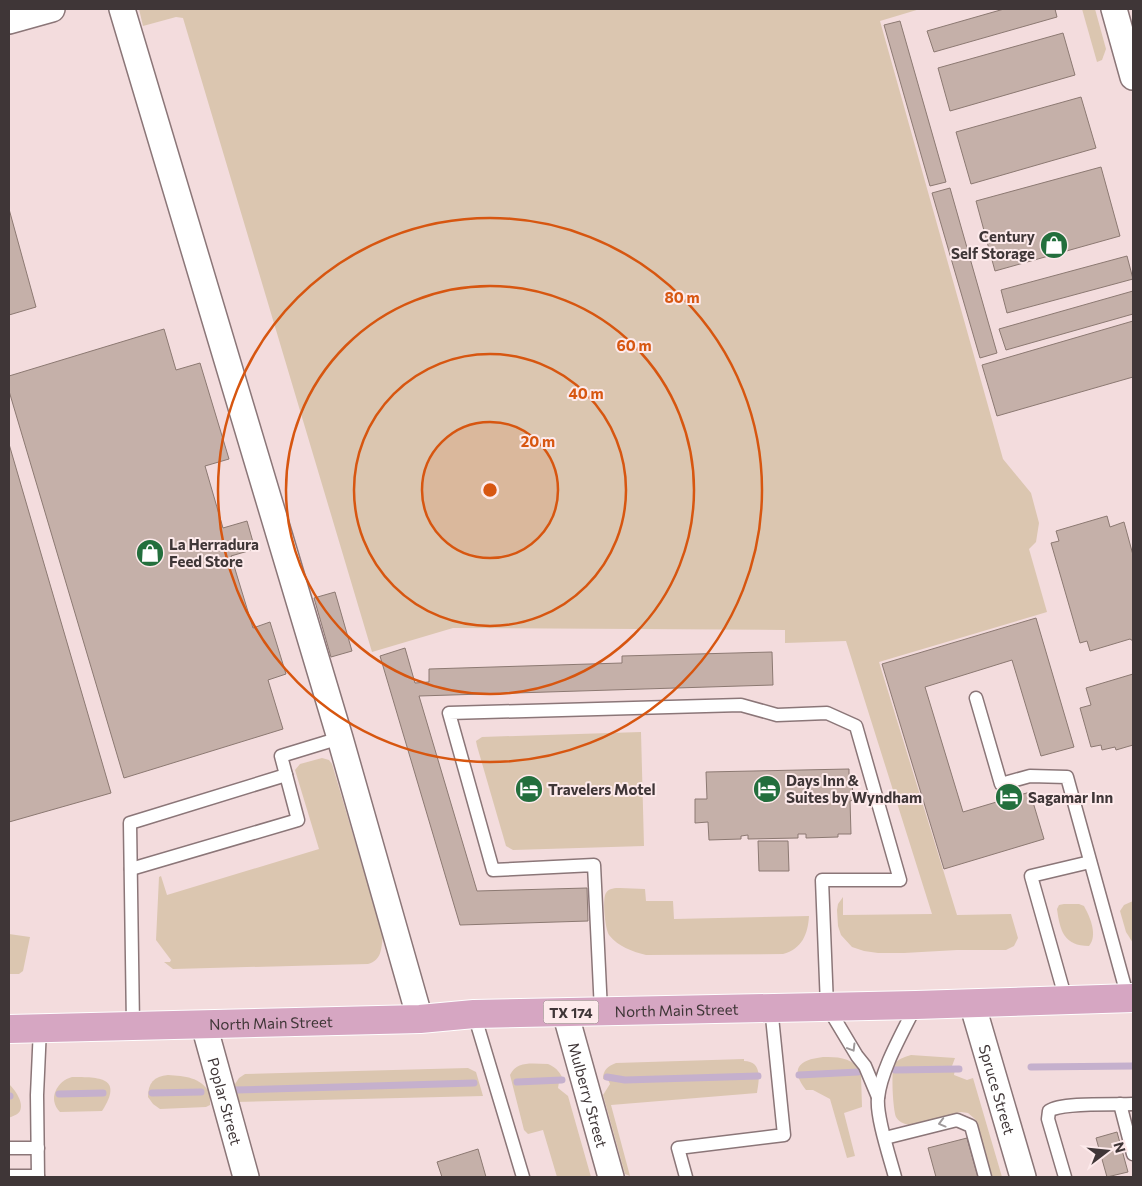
<svg xmlns="http://www.w3.org/2000/svg" width="1142" height="1186" viewBox="0 0 1142 1186" font-family="Commissioner,sans-serif">
	<style>
		.green { fill: #dbc6b0 }
		.lines { fill: none; stroke-linecap: round; stroke-linejoin: round }
		.stream { stroke: #c5b0cd; stroke-width: 7 }
		.building { fill: #c5b0a9; stroke: #8c7972 }
		.service-casing { stroke: #8b7678; stroke-width: 15 }
		.minor-casing { stroke: #8b7678; stroke-width: 28 }
		.primary-casing { stroke: #fff; stroke-width: 30 }
		.service { stroke: #fff; stroke-width: 12 }
		.minor { stroke: #fff; stroke-width: 25 }
		.primary { stroke: #d6a6c2; stroke-width: 28 }
		.oneway { stroke: #9f9a9b }
		.ring { fill: none; stroke: #d75610; stroke-width: 2.5 }
		.labels { text-anchor: middle; dominant-baseline: central; stroke-width: 4; stroke-linejoin: round; paint-order: stroke }
		.shield { fill: #fdeaeb; stroke: #786c6d; stroke-width: 1 }
		.shield-label { font-size: 14px; font-weight: bold; fill: #3f3637 }
		.poi-label { font-size: 15px; font-weight: bold; fill: #3f3637; stroke: #fdeaeb; text-anchor: start }
		.street-label { font-size: 15px; fill: #3f3637; stroke: #fdeaeb }
		.centre { fill: #d75610; stroke: #fdeaeb; stroke-width: 2.5 }
		.ring-label { font-size: 15px; text-anchor: middle; font-weight: bold; fill: #d75610; stroke: #fdeaeb; stroke-width: 4; stroke-linejoin: round; paint-order: stroke }
	</style>
	<rect width="100%" height="100%" fill="#f3dcdd"/>
	<g class="green">
		<polygon points="139,9 920,9 880,21 1003,459 1031,493 1039,523 1036,542 1029,549 1047,612 879,662 957,915 1011,914 1018,938 1014,946 1006,950 957,950 904,953 878,953 864,951 852,947 841,935 838,926 837,910 838,904 843,897 843,915 932,914 846,641 785,643 785,630 453,628 372,652 183,18 176,17 143,26"/>
		<polygon points="1082,9 1095,9 1106,49 1102,60 1097,62"/>
		<polygon points="641,732 644,846 513,850 506,846 477,746 476,741 482,737"/>
		<path d="M322,758L329,760L332,764L383,936C381,949 382,960 368,964L173,969L164,962H170L171,960L156,940L159,877L161,876L167,895L319,849L295,770L300,764Z"/>
		<path d="M620,888L645,889L646,901H673L674,919L809,916C808,934 802,949 783,954L646,955C631,951 619,947 609,935C605,929 602,899 606,893C609,888 615,888 620,888Z"/>
		<polygon points="1133,901 1133,943 1126,932 1120,911 1124,905"/>
		<path d="M1064,904H1079L1084,906C1090,917 1098,935 1089,946C1064,946 1060,931 1057,909L1059,905Z"/>
		<polygon points="9,934 30,937 23,971 19,974 9,974"/>
		<path d="M911,1055L955,1058L952,1066L955,1069L954,1075L967,1080L973,1078L1002,1177H992L975,1119L968,1113L961,1112L909,1125C904,1124 899,1122 896,1117C893,1109 891,1073 894,1065C897,1059 905,1057 911,1055Z"/>
		<path d="M823,1057C837,1057 849,1057 859,1068L852,1071L853,1074L861,1075L862,1107L844,1113L855,1156L847,1158L830,1099L813,1090H806C790,1069 798,1060 823,1057Z"/>
		<path d="M744,1059V1061C763,1061 759,1081 757,1093L611,1105L630,1176L625,1174L603,1095L610,1084L607,1077H605L606,1080L603,1079C603,1070 608,1066 616,1063Z"/>
		<path d="M548,1064C557,1068 561,1073 564,1082H559L558,1088L568,1096L591,1177H557L543,1130L528,1134L524,1130L510,1075C517,1060 534,1064 548,1064Z"/>
		<polygon points="468,1068 476,1072 483,1096 236,1102 233,1087 239,1078 245,1074"/>
		<path d="M168,1075C185,1076 200,1077 210,1093V1105L206,1107L160,1109L153,1104L148,1097C148,1083 154,1076 168,1075Z"/>
		<path d="M72,1077C99,1077 124,1077 102,1111L60,1112C47,1099 57,1081 72,1077Z"/>
		<path d="M9,1084C15,1090 24,1102 20,1111C18,1115 12,1116 9,1118Z"/>
	</g>
	<g class="lines">
		<g class="stream">
			<polyline points="1031,1067 1133,1066"/>
			<polyline points="895,1070 959,1069"/>
			<polyline points="799,1075 858,1072"/>
			<polyline points="607,1077 625,1080 758,1076"/>
			<polyline points="517,1082 562,1080"/>
			<polyline points="235,1090 474,1083"/>
			<polyline points="152,1093 201,1092"/>
			<polyline points="59,1094 103,1093"/>
			<polyline points="9,1096 10,1096"/>
		</g>
	</g>
	<g class="building">
		<polygon points="1004,9 1055,9 1057,17 934,52 927,31"/>
		<polygon points="900,21 946,182 930,186 884,25"/>
		<polygon points="1063,33 1075,75 950,111 938,68"/>
		<polygon points="1081,97 1096,148 971,184 956,132"/>
		<polygon points="1101,167 1120,236 995,271 976,201"/>
		<polygon points="950,188 997,353 980,358 932,193"/>
		<polygon points="9,209 36,307 9,315"/>
		<polygon points="1127,256 1133,279 1007,313 1001,290"/>
		<polygon points="1133,291 1133,314 1006,350 999,329"/>
		<polygon points="1133,321 1133,377 997,416 982,365"/>
		<polygon points="164,329 176,370 200,363 229,459 205,466 223,528 247,521 255,549 231,556 253,628 270,622 286,674 268,680 283,729 124,778 9,391 9,376"/>
		<polygon points="9,444 111,793 9,822"/>
		<polygon points="1107,516 1110,527 1124,522 1133,555 1133,641 1130,639 1090,651 1087,641 1080,643 1051,543 1059,541 1056,531"/>
		<polygon points="335,592 352,651 331,657 314,598"/>
		<polygon points="1036,618 1074,747 1041,756 1012,660 925,687 963,812 1030,792 1044,839 944,869 882,664"/>
		<polygon points="405,648 415,683 429,682 429,669 622,663 622,656 772,652 773,685 419,696 477,891 587,888 588,921 460,925 380,656"/>
		<polygon points="1133,674 1133,745 1116,750 1115,747 1102,750 1101,745 1091,747 1080,708 1091,705 1086,688"/>
		<polygon points="849,769 849,778 852,778 853,800 850,801 851,834 838,834 838,837 806,838 806,834 798,834 798,838 748,839 748,835 741,836 741,839 709,840 708,822 695,823 695,799 707,799 706,772"/>
		<polygon points="758,841 788,841 789,871 759,871"/>
		<polygon points="1117,1132 1128,1172 1107,1177 1096,1138"/>
		<polygon points="967,1138 978,1177 936,1177 928,1148"/>
		<polygon points="478,1149 486,1177 442,1177 437,1162"/>
	</g>
	<g class="lines">
		<defs>
			<g id="service">
				<polyline points="976,698 1001,784 1030,776 1067,777 1128,998"/>
				<polyline points="131,869 298,820 281,756 340,738"/>
				<polyline points="1066,1000 1031,876 1090,862"/>
				<polyline points="601,1011 594,865 493,870 449,713 741,705 777,715 827,713 856,726 900,880 822,880 827,1006 857,1056 865,1066 878,1097"/>
				<polyline points="474,1014 523,1177"/>
				<polyline points="133,1025 130,823 286,775"/>
				<polyline points="1120,1104 1133,1154"/>
				<polyline points="885,1138 957,1120 971,1126 985,1177"/>
				<polyline points="9,1148 38,1148"/>
				<polyline points="9,1176 38,1176"/>
				<polyline points="38,1177 37,1095 40,1028"/>
				<polyline points="686,1177 678,1148 784,1135 771,1007"/>
				<path d="M895,1177C890,1158 876,1117 878,1098C881,1069 903,1032 916,1005"/>
				<path d="M1065,1177L1048,1119L1049,1111C1062,1102 1116,1105 1133,1104"/>
			</g>
			<g id="minor">
				<polyline points="122,9 340,738 420,1019"/>
				<polyline points="1114,9 1133,77"/>
				<polyline points="9,21 52,9"/>
				<path id="s1" d="M972,1003L1023,1177"/>
				<path id="s2" d="M565,1012L611,1177"/>
				<path id="s3" d="M204,1025L246,1177"/>
			</g>
			<g id="primary">
				<path id="s4" d="M9,1029L420,1019L474,1014L916,1005L1133,998"/>
			</g>
		</defs>
		<use href="#service" class="service-casing"/>
		<use href="#minor" class="minor-casing"/>
		<use href="#primary" class="primary-casing"/>
		<use href="#service" class="service"/>
		<use href="#minor" class="minor"/>
		<use href="#primary" class="primary"/>
	</g>
	<defs><path id="oneway-chevron" d="M-2-3.5L2.5 0L-2 3.5" fill="none" stroke-width="1.6" stroke-linecap="round" stroke-linejoin="round" transform="scale(1.25)"/></defs>
	<g class="oneway">
		<use href="#oneway-chevron" transform="translate(852 1048) rotate(59)"/>
		<use href="#oneway-chevron" transform="translate(942 1123) rotate(165)"/>
	</g>
	<circle cx="490" cy="490" r="68" fill="#d75610" fill-opacity=".12"/>
	<g class="ring">
		<circle cx="490" cy="490" r="68"/>
		<circle cx="490" cy="490" r="136"/>
		<circle cx="490" cy="490" r="204"/>
		<circle cx="490" cy="490" r="272"/>
	</g>
	<defs>
		<symbol id="shop-disc" viewBox="-11 -11 22 22"><circle r="9.5" fill="#236f3d" stroke="#fdeaeb"/><path d="M-5-2.5h2.3a2.7 3.5 0 0 1 5.4 0H5L5.5 6h-11ZM-1.5-2.5h3a1.5 2.3 0 0 0-3 0Z" fill="#fff"/></symbol>
		<symbol id="hotel-disc" viewBox="-11 -11 22 22"><circle r="9.5" fill="#236f3d" stroke="#fdeaeb"/><path d="M-6-4.5h1.5V1H6V5H4.5V3h-9V5H-6ZM-4 0a1.8 1.8 0 1 1 3.6 0ZM.5 0V-2.5h3Q6-2.5 6 0Z" fill="#fff"/></symbol>
	</defs>
	<g fill-rule="evenodd">
		<use href="#shop-disc" x="1038" y="229" width="32" height="32"/>
		<use href="#shop-disc" x="134" y="537" width="32" height="32"/>
		<use href="#hotel-disc" x="513" y="773" width="32" height="32"/>
		<use href="#hotel-disc" x="751" y="773" width="32" height="32"/>
		<use href="#hotel-disc" x="993" y="781" width="32" height="32"/>
	</g>
	<g class="labels">
		<rect class="shield" x="543.5" y="1000.5" width="55" height="23" rx="4"/>
		<g class="shield-label">
			<text x="571" y="1012">TX 174</text>
		</g>
		<g class="poi-label">
			<text x="1035" y="236" text-anchor="end">Century<tspan x="1035" dy="17">Self Storage</tspan></text>
			<text x="169" y="544">La Herradura<tspan x="169" dy="17">Feed Store</tspan></text>
			<text x="786" y="780">Days Inn &amp;<tspan x="786" dy="17">Suites by Wyndham</tspan></text>
			<text x="548" y="789">Travelers Motel</text>
			<text x="1028" y="797">Sagamar Inn</text>
		</g>
		<g class="street-label">
			<text stroke="none"><textPath href="#s4" startOffset="668">North Main Street</textPath></text>
			<text stroke="none"><textPath href="#s4" startOffset="262">North Main Street</textPath></text>
			<text stroke="none"><textPath href="#s1" startOffset="90">Spruce Street</textPath></text>
			<text stroke="none"><textPath href="#s2" startOffset="86">Mulberry Street</textPath></text>
			<text stroke="none"><textPath href="#s3" startOffset="79">Poplar Street</textPath></text>
		</g>
	</g>
	<circle cx="490" cy="490" r="8" class="centre"/>
	<g class="ring-label">
		<text x="682" y="303">80 m</text>
		<text x="634" y="351">60 m</text>
		<text x="586" y="399">40 m</text>
		<text x="538" y="447">20 m</text>
	</g>
	<rect width="1142" height="1186" fill="none" stroke="#3f3637" stroke-width="20"/>
	<g transform="translate(1107 1151) rotate(74)" stroke="#fdeaeb" stroke-width="4" paint-order="stroke">
	<path d="M0-4L9 19L0 12L-9 19Z" fill="#3f3637"/>
	<text y="-8" font-size="14" font-weight="bold" text-anchor="middle" fill="#3f3637">N</text>
	</g>
</svg>
